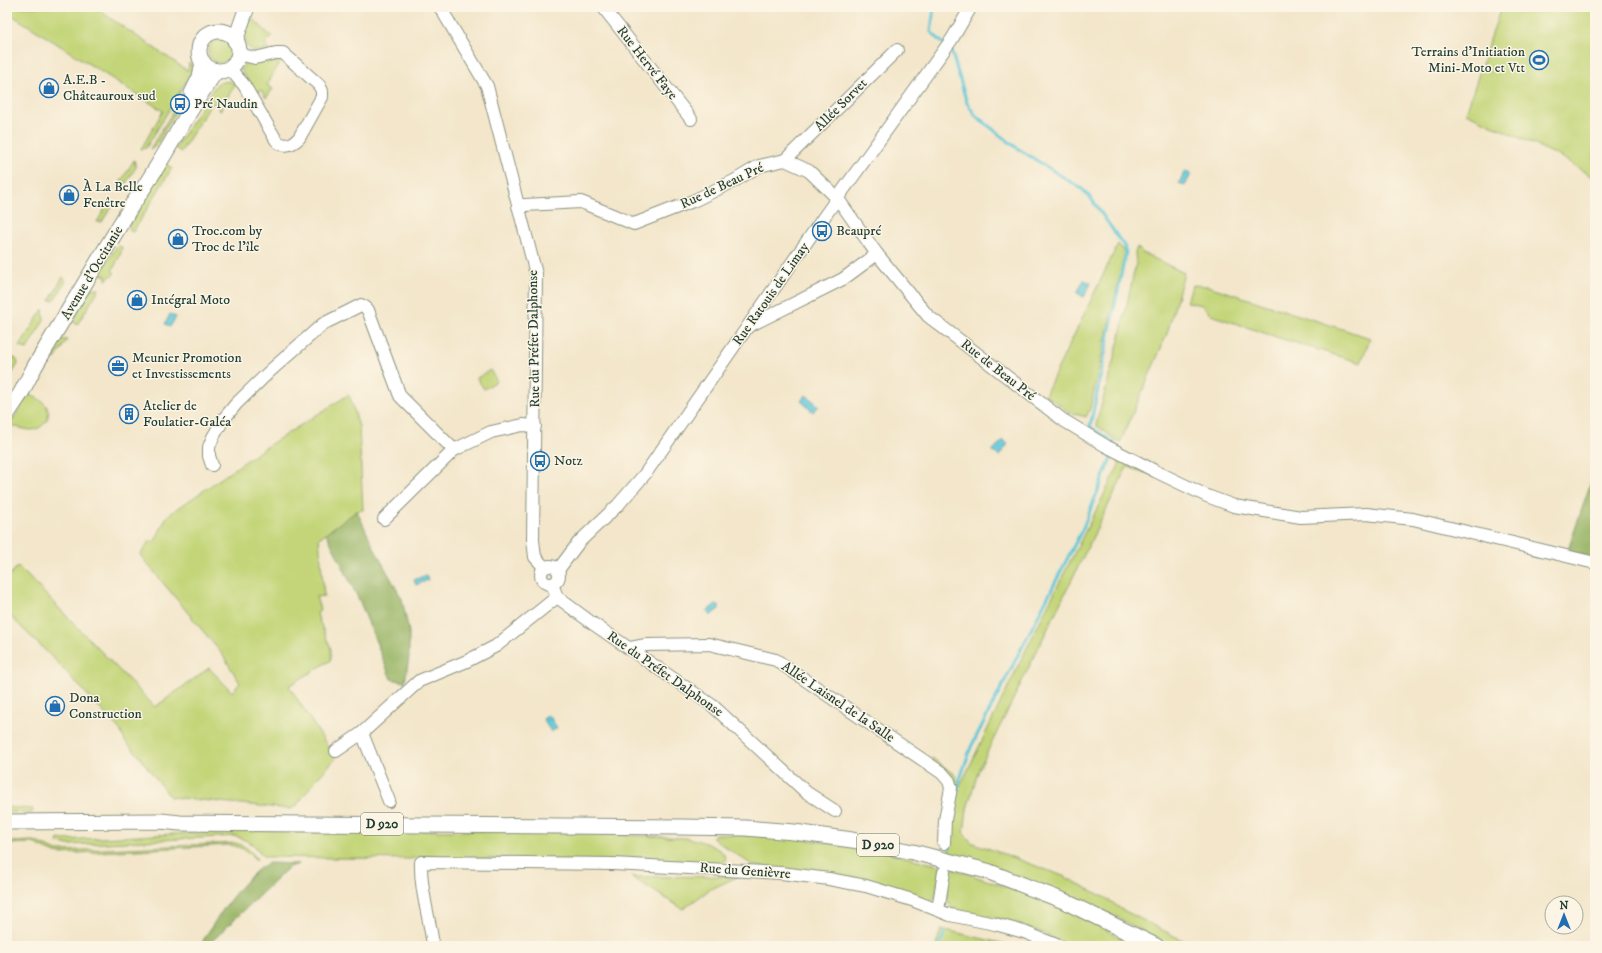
<svg xmlns="http://www.w3.org/2000/svg" width="1602" height="953" viewBox="0 0 1602 953" font-family="'IM FELL DW Pica',serif">
	<style>
		.green { fill: #c3d578; stroke: #718956 }
		.forest { fill: #9ab668; stroke: #5c7a4e }
		.water { fill: #5ec7d9; stroke: #3e8286 }
		.lines { fill: none; stroke-linecap: round; stroke-linejoin: round }
		.stream { stroke: #5ec7d9; stroke-width: 3 }
		.minor-casing { stroke: #89927f; stroke-width: 14 }
		.major-casing { stroke: #89927f; stroke-width: 17 }
		.minor { stroke: #fff; stroke-width: 12 }
		.major { stroke: #fff; stroke-width: 15 }
		.labels { text-anchor: middle; dominant-baseline: central; stroke-width: 3; stroke-linejoin: round; paint-order: stroke }
		.shield { fill: #fcf5e5; stroke: #617469; stroke-width: 1 }
		.shield-label { font-size: 13px; font-weight: bold; fill: #1f3d34 }
		.poi-label { font-size: 14px; fill: #1f3d34; stroke: #fcf5e5; text-anchor: start }
		.street-label { font-size: 14px; fill: #1f3d34; stroke: #fcf5e5 }
	</style>
	<rect width="100%" height="100%" fill="#fcf5e5"/>
	<filter id="ink" filterUnits="userSpaceOnUse"><feTurbulence type="fractalNoise" baseFrequency=".025" numOctaves="2"/><feDisplacementMap in="SourceGraphic" scale="8" xChannelSelector="R" yChannelSelector="G"/><feConvolveMatrix kernelMatrix="1 2 1 2 8 2 1 2 1" color-interpolation-filters="sRGB"/></filter>
	<filter id="wash" filterUnits="userSpaceOnUse"><feTurbulence type="fractalNoise" baseFrequency=".012" numOctaves="4" result="noise"/><feDisplacementMap in="SourceGraphic" scale="16" xChannelSelector="R" yChannelSelector="G"/><feGaussianBlur stdDeviation="0.9" result="paint"/><feColorMatrix in="noise" values="0 0 0 0 0 0 0 0 0 0 0 0 0 0 0 0 0 1.4 0 .05"/><feComposite in="paint" operator="in"/></filter>
	<g filter="url(#wash)">
		<rect width="100%" height="100%" fill="#f3e6ca"/>
		<g class="green">
			<polygon points="7,7 94,7 188,71 189,63 192,65 192,72 146,148 141,149 163,111 7,12"/>
			<polygon points="1501,7 1595,7 1594,178 1559,156 1466,113"/>
			<path d="M251,17L272,37L265,44L270,50L253,51C239,43 246,29 251,17Z"/>
			<circle cx="220" cy="51" r="12"/>
			<polygon points="283,57 267,85 273,89 266,98 261,90 255,93 241,70 247,59"/>
			<polygon points="229,81 235,84 220,111 216,103 210,105 181,152 175,148 215,86 218,83"/>
			<polygon points="177,105 179,106 156,146 150,149"/>
			<polygon points="134,160 136,167 123,188 119,185"/>
			<polygon points="166,164 172,168 133,232 130,231 129,226"/>
			<polygon points="110,200 113,204 102,222 97,222"/>
			<polygon points="1118,244 1125,252 1090,409 1086,417 1071,413 1045,395"/>
			<polygon points="118,246 122,247 120,256 112,271 115,273 106,280 106,276 104,275 101,275 101,271 116,247"/>
			<polygon points="1137,247 1143,253 1184,273 1167,334 1120,443 1096,425 1119,340 1136,263 1135,253"/>
			<polygon points="63,277 66,281 54,301 50,300"/>
			<polygon points="1192,285 1208,286 1370,338 1361,363 1273,336 1211,315 1202,305 1187,302"/>
			<polygon points="91,288 99,289 77,325 73,320"/>
			<polygon points="43,309 44,320 27,349 19,347"/>
			<polygon points="61,339 67,340 55,359 51,356"/>
			<polygon points="13,357 17,360 18,364 7,382 7,367"/>
			<polygon points="490,370 497,381 484,389 477,378"/>
			<path d="M28,394C34,397 41,399 45,404C54,415 44,429 32,430C25,430 17,427 10,425Z"/>
			<polygon points="348,395 350,397 359,427 363,510 357,511 319,538 324,596 316,597 320,609 317,614 319,620 331,649 331,660 289,686 330,750 336,758 315,781 297,805 291,809 170,797 138,755 125,741 120,730 56,661 7,613 7,578 18,566 155,707 209,668 232,692 240,683 222,654 140,555 149,542 155,541 167,516 263,449"/>
			<path d="M1114,455L1150,473C1141,473 1135,468 1127,467L979,769L967,809L964,833L971,842L1063,876L1106,898L1121,909L1194,946H1169L1118,918L1077,899L1012,874L949,853L948,824L955,791L931,761L932,758L955,775L960,786L1043,615L1119,465V459Z"/>
			<polygon points="7,807 33,809 32,813 7,812"/>
			<path d="M248,830L539,831L686,838C695,839 724,847 726,859L724,862L719,864L446,858C433,855 423,856 410,859L268,857H264L253,844L236,836L69,845L57,843L58,839L64,840Z"/>
			<polygon points="715,834 789,837 882,851 941,866 935,898 927,901 752,865 715,840 713,837"/>
			<path d="M34,841L57,851H62L235,843C245,845 251,851 257,859H255C247,850 241,847 229,845L60,854L55,853L33,843L7,844V842Z"/>
			<path d="M951,868L1041,899L1093,923L1137,946H1071L1040,932L1009,921L953,909C943,897 948,883 951,868Z"/>
			<polygon points="739,876 709,890 683,909 631,877"/>
			<polygon points="941,929 1013,946 936,946"/>
		</g>
		<g class="forest">
			<polygon points="1595,470 1595,554 1594,557 1567,553"/>
			<polygon points="357,511 373,546 402,599 409,632 409,657 405,682 391,679 360,602 326,533"/>
			<path d="M269,863L299,864L289,867L207,946H200C213,923 245,873 269,863Z"/>
		</g>
		<g class="water">
			<polygon points="1185,171 1191,174 1185,186 1179,183"/>
			<polygon points="1084,280 1091,283 1084,297 1077,293"/>
			<polygon points="170,314 176,317 170,327 165,324"/>
			<polygon points="806,395 819,406 813,412 801,401"/>
			<polygon points="1003,440 1008,444 999,456 992,451"/>
			<polygon points="426,575 428,580 416,585 414,580"/>
			<polygon points="716,604 719,605 719,609 710,616 707,611"/>
			<polygon points="549,715 557,728 551,732 543,719"/>
		</g>
		<g class="lines">
			<g class="stream">
				<polyline points="934,7 931,32 944,44"/>
				<polyline points="949,50 952,53 967,103 976,116 1017,148 1082,189 1090,197 1124,246 1126,252 1123,266 1090,427 1115,443"/>
				<polyline points="952,815 960,779 971,747 1083,528 1112,455"/>
				<polyline points="950,848 951,828"/>
				<polyline points="939,946 945,932"/>
			</g>
		</g>
	</g>
	<g filter="url(#ink)">
		<g class="lines">
			<defs>
				<g id="minor">
					<polyline points="440,7 487,86 536,274 533,540 535,557 544,567"/>
					<polyline points="603,7 691,119"/>
					<path d="M229,68L244,85L276,140C283,148 292,145 299,138L322,97V91L319,85L283,53H276L255,58L239,54"/>
					<polyline points="785,160 897,50"/>
					<polyline points="518,206 525,205 581,202 634,224 693,201 734,181 759,166 785,160 809,171 838,199 877,254 928,316 1063,420 1106,446 1155,471 1207,496 1234,506 1301,517 1366,514 1413,519 1595,563"/>
					<polyline points="749,326 843,279 877,254"/>
					<polyline points="212,465 209,456 209,447 213,437 223,420 236,404 270,371 323,324 361,305 365,307 368,310 400,396 454,450"/>
					<polyline points="384,519 454,450 491,432 523,425 535,426"/>
					<circle cx="550" cy="575" r="9"/>
					<polyline points="558,570 579,542 618,505 645,474 826,214 952,39 971,7"/>
					<polyline points="552,584 557,597 592,623 713,706 806,792 835,811"/>
					<polyline points="630,648 646,645 709,644 776,660 942,773 949,781 951,788 945,820 944,843"/>
					<polyline points="362,733 389,801"/>
					<polyline points="336,751 362,733 419,681 467,661 496,646 557,597"/>
					<polyline points="938,910 944,872"/>
					<path d="M433,946C430,918 420,891 421,862L613,864L781,873L829,879L866,886L912,900L950,915L995,924L1024,932L1059,946"/>
				</g>
				<g id="major">
					<circle cx="219" cy="51" r="20"/>
					<polyline points="235,41 247,7"/>
					<polyline points="192,93 200,77 203,62"/>
					<path d="M7,414L21,393L35,366L132,205C163,162 185,114 216,71"/>
					<polyline points="7,822 161,821 180,823 681,827 745,828 794,832 852,840 913,852 987,871 1064,901 1156,946"/>
				</g>
			</defs>
			<use href="#minor" class="minor-casing"/>
			<use href="#major" class="major-casing"/>
			<use href="#minor" class="minor"/>
			<use href="#major" class="major"/>
		</g>
	</g>
	<defs>
		<symbol id="stadium-ring" viewBox="-11 -11 22 22"><circle r="9.5" fill="#fcf5e5" stroke="#1f6fb2" stroke-width="1.5"/><path d="M0-5a6.5 5 0 1 0 0 10a6.5 5 0 1 0 0-10ZM-3.5-1.8h7v3.6h-7Z" fill="#1f6fb2"/></symbol>
		<symbol id="shop-ring" viewBox="-11 -11 22 22"><circle r="9.5" fill="#fcf5e5" stroke="#1f6fb2" stroke-width="1.5"/><path d="M-5-2.5h2.3a2.7 3.5 0 0 1 5.4 0H5L5.5 6h-11ZM-1.5-2.5h3a1.5 2.3 0 0 0-3 0Z" fill="#1f6fb2"/></symbol>
		<symbol id="bus-ring" viewBox="-11 -11 22 22"><circle r="9.5" fill="#fcf5e5" stroke="#1f6fb2" stroke-width="1.5"/><path d="M-5-6H5V4H4V6H2V4H-2V6H-4V4H-5ZM-3.5-4V0h7V-4ZM-3.5 1.2v1.5H-2V1.2ZM2 1.2v1.5H3.5V1.2Z" fill="#1f6fb2"/></symbol>
		<symbol id="office-ring" viewBox="-11 -11 22 22"><circle r="9.5" fill="#fcf5e5" stroke="#1f6fb2" stroke-width="1.5"/><path d="M-6-3h4V-5.5h4V-3h4V5H-6ZM-1-4.5V-3h2v-1.5ZM-6 0V1H6V0Z" fill="#1f6fb2"/></symbol>
		<symbol id="building-ring" viewBox="-11 -11 22 22"><circle r="9.5" fill="#fcf5e5" stroke="#1f6fb2" stroke-width="1.5"/><path d="M-4-6H4V6H1V3H-1V6H-4ZM-2.5-4.3h1.7v1.8h-1.7ZM.8-4.3h1.7v1.8H.8ZM-2.5-1h1.7V.8h-1.7ZM.8-1h1.7V.8H.8Z" fill="#1f6fb2"/></symbol>
	</defs>
	<g fill-rule="evenodd">
		<use href="#stadium-ring" x="1528" y="49" width="22" height="22"/>
		<use href="#shop-ring" x="38" y="77" width="22" height="22"/>
		<use href="#bus-ring" x="169" y="93" width="22" height="22"/>
		<use href="#shop-ring" x="58" y="184" width="22" height="22"/>
		<use href="#bus-ring" x="811" y="220" width="22" height="22"/>
		<use href="#shop-ring" x="167" y="228" width="22" height="22"/>
		<use href="#shop-ring" x="126" y="289" width="22" height="22"/>
		<use href="#office-ring" x="107" y="355" width="22" height="22"/>
		<use href="#building-ring" x="118" y="403" width="22" height="22"/>
		<use href="#bus-ring" x="529" y="450" width="22" height="22"/>
		<use href="#shop-ring" x="44" y="695" width="22" height="22"/>
	</g>
	<g class="labels">
		<g class="shield">
			<rect x="361" y="813" width="42" height="22" rx="3"/>
			<rect x="857" y="834" width="42" height="22" rx="3"/>
		</g>
		<g class="shield-label">
			<text x="382" y="824">D 920</text>
			<text x="878" y="845">D 920</text>
		</g>
		<g class="poi-label">
			<text x="1525" y="52" text-anchor="end">Terrains d'Initiation<tspan x="1525" dy="16">Mini-Moto et Vtt</tspan></text>
			<text x="63" y="80">A.E.B -<tspan x="63" dy="16">Châteauroux sud</tspan></text>
			<text x="194" y="104">Pré Naudin</text>
			<text x="83" y="187">À La Belle<tspan x="83" dy="16">Fenêtre</tspan></text>
			<text x="192" y="231">Troc.com by<tspan x="192" dy="16">Troc de l'île</tspan></text>
			<text x="836" y="231">Beaupré</text>
			<text x="151" y="300">Intégral Moto</text>
			<text x="132" y="358">Meunier Promotion<tspan x="132" dy="16">et Investissements</tspan></text>
			<text x="143" y="406">Atelier de<tspan x="143" dy="16">Foulatier-Galéa</tspan></text>
			<text x="554" y="461">Notz</text>
			<text x="69" y="698">Dona<tspan x="69" dy="16">Construction</tspan></text>
		</g>
		<g class="street-label">
			<text transform="translate(647 63) rotate(52)">Rue Hervé Faye</text>
			<text transform="translate(841 105) rotate(-45)">Allée Sorvet</text>
			<text transform="translate(722 186) rotate(-25)">Rue de Beau Pré</text>
			<text transform="translate(92 273) rotate(-59)">Avenue d'Occitanie</text>
			<text transform="translate(771 294) rotate(-55)">Rue Ratouis de Limay</text>
			<text transform="translate(534 339) rotate(-91)">Rue du Préfet Dalphonse</text>
			<text transform="translate(998 370) rotate(38)">Rue de Beau Pré</text>
			<text transform="translate(665 674) rotate(35)">Rue du Préfet Dalphonse</text>
			<text transform="translate(838 702) rotate(34)">Allée Laisnel de la Salle</text>
			<text transform="translate(745 871) rotate(4)">Rue du Genièvre</text>
		</g>
	</g>
	<rect width="1602" height="953" fill="none" stroke="#fcf5e5" stroke-width="24"/>
	<g transform="translate(1564 915)"><circle r="19" fill="#fcf5e5" stroke="#a4ab9e"/>
	<path d="M0-3L7 15L0 10L-7 15Z" fill="#1f6fb2"/>
	<text y="-6" font-size="11" font-weight="bold" text-anchor="middle" fill="#1f3d34">N</text>
	</g>
</svg>
